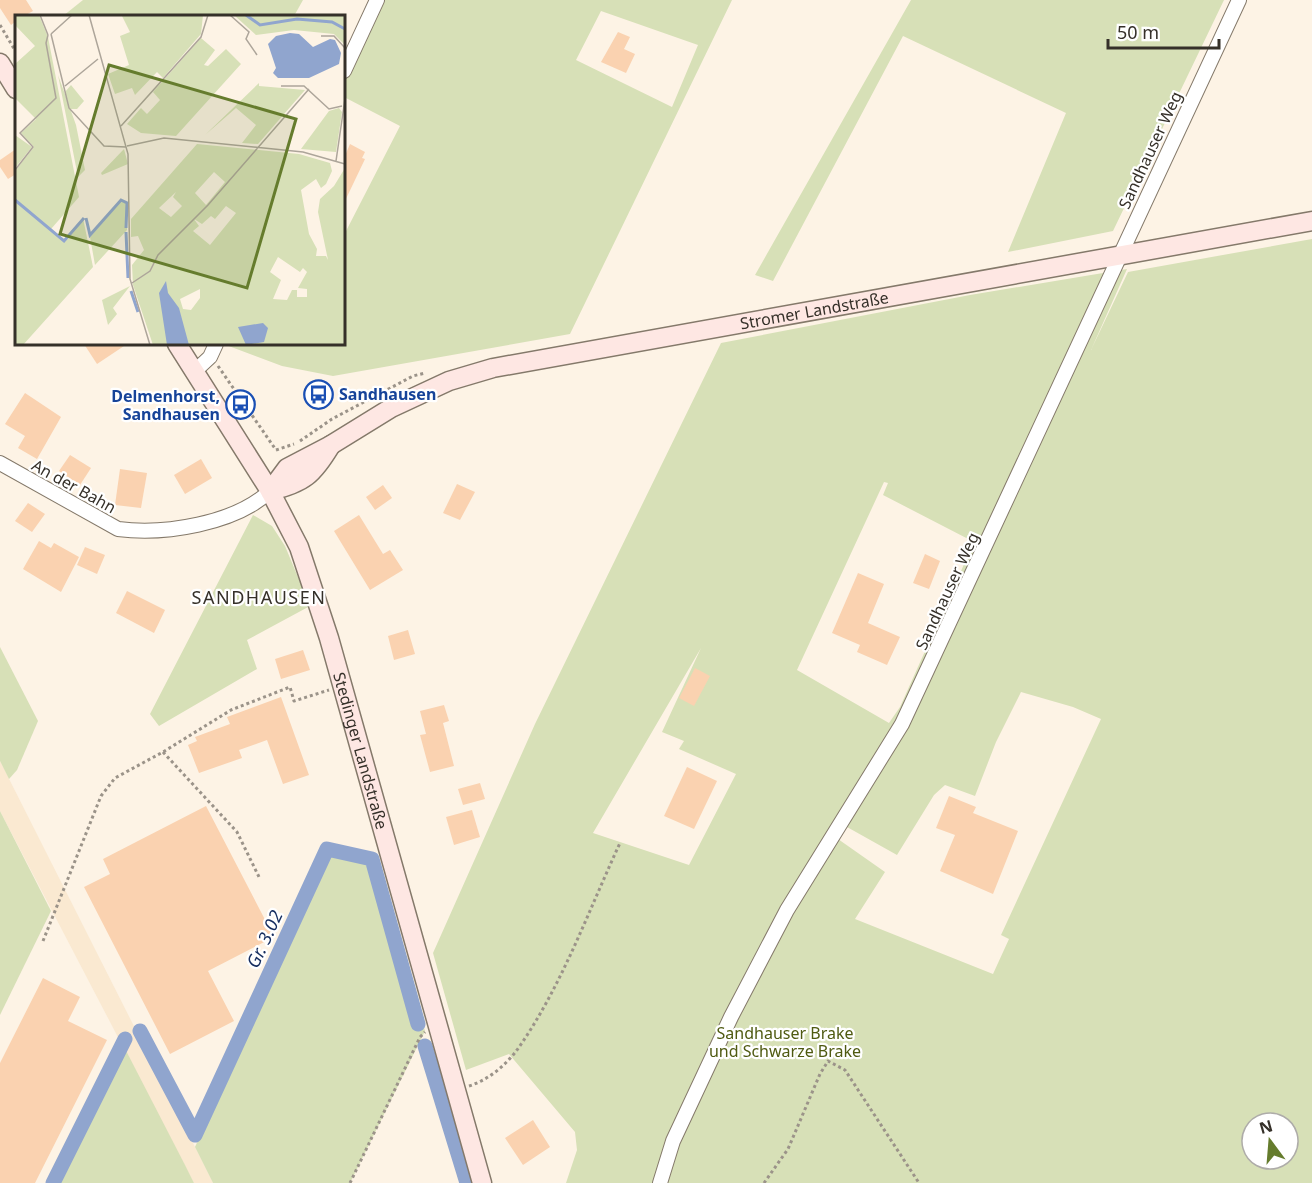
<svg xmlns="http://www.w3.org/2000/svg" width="1312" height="1183" viewBox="0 0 1312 1183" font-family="'Noto Sans',sans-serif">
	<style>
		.built { fill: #fae9d1 }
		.green { fill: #d7e0b7; fill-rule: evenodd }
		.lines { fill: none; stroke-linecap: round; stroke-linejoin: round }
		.canal { stroke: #90a5ce; stroke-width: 15 }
		.building { fill: #fad2b0 }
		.minor-casing { stroke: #84796a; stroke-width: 16 }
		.secondary-casing { stroke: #84796a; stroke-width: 21 }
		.path { stroke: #9b9389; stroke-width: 3; stroke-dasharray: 3 3; stroke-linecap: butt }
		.minor { stroke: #fff; stroke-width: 14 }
		.secondary { stroke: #fee7e3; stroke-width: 18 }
		.labels { text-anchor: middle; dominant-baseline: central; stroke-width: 4.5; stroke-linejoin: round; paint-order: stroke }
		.street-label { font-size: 16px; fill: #353029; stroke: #fff }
		.transit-label { font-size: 16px; font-weight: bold; fill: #164399; stroke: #fff; text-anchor: start }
		.park-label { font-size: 16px; fill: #4f5a11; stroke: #fff }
		.neighbourhood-label { font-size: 18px; letter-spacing: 1.5px; fill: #353029; stroke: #fff }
		.water-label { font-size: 18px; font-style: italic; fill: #152d5f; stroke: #fff }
		.inset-river { fill: none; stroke: #90a5ce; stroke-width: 3 }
		.inset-road { fill: none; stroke: #ada59a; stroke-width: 1.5 }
		.view { fill: #657c2d; fill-opacity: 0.15; stroke: #657c2d; stroke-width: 3 }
		.inset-edge { fill: none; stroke: #353029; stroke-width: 3 }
	</style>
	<rect width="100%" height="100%" fill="#fdf3e5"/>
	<polygon class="built" points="0,761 195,1147 213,1183 194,1183 0,811"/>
	<g class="green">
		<polygon points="83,0 303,0 294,16 63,16"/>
		<path d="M379,0H732L570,334L333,376L282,366L226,345L344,344V235L400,126L344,97V78ZM601,11L698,45L672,107L576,60Z"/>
		<polygon points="911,0 1224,0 1113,231 1008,252 1066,113 903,36 773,281 755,275"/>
		<path d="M1312,239V1183H566L577,1150L575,1132L509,1054L466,1070L433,953L535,724L721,343L970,295L1127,269L1091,350L1128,272ZM884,482L888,483L883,495L974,542L900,707L889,723L797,670ZM701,648L662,732L684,741L679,749L736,774L689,865L593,833ZM1021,692L1073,707L1101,719L1001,935L1009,939L993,974L855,919L885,872L838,839L847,827L897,855L934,795L945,785L975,796L996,742ZM1252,1123H1288V1159H1252Z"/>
		<polygon points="253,515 272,526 285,546 310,606 247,640 257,669 159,726 150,714"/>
		<polygon points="0,647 38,721 17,770 9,779 0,761"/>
		<polygon points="0,811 51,911 0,1015"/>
		<polygon points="329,855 377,865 425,1031 350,1183 213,1183 195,1147"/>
		<polygon points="120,1039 185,1165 194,1183 46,1183"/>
	</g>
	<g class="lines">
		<g class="canal">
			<polyline points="140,1031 195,1135 327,849 372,859 418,1024"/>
			<polyline points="425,1046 467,1183"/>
			<polyline points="53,1183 125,1039"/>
		</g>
	</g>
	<g class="building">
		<polygon points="0,0 26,0 33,11 24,16 16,16 16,21 11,25 0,8"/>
		<polygon points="618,32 630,37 624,49 635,54 626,73 601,62"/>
		<polygon points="350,144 365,152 362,158 365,159 344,203 344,158"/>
		<polygon points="16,149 16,174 8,179 0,167 0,160"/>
		<polygon points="84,344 127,344 97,364"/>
		<polygon points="25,393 61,417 37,459 18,448 25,436 5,424"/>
		<polygon points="70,455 91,468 80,485 59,471"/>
		<polygon points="201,459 212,478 185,494 174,475"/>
		<polygon points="120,469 147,473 141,508 115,505"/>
		<polygon points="457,484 475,492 460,520 443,513"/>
		<polygon points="383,485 392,498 375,510 366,497"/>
		<polygon points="28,503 45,514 32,532 15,521"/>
		<polygon points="359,515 383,554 390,550 403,570 370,590 334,531"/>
		<polygon points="39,541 51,548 54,543 79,557 61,592 23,569"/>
		<polygon points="85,547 105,555 97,574 77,565"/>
		<polygon points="925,554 940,561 929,589 913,583"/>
		<polygon points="858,573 884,584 868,623 900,637 887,665 857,652 860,645 832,633"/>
		<polygon points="127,591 165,610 154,633 116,613"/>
		<polygon points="408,630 415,654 394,660 388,636"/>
		<polygon points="303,650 310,670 281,679 275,659"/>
		<polygon points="695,668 710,676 694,706 679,698"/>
		<polygon points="281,697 309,775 283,784 267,740 239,750 242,758 199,773 188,745 197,741 195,737 230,724 227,717"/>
		<polygon points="444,705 449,721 443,723 454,766 430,772 420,735 426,734 420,711"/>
		<polygon points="687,767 717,781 694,829 664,816"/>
		<polygon points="480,783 485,799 463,805 458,789"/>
		<polygon points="949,796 976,807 973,813 1018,831 993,894 940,871 955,835 936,828"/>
		<polygon points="206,806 274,937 208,971 234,1021 170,1054 84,887 110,874 103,859"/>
		<polygon points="472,810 480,837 454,845 446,817"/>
		<polygon points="43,978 80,997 68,1021 107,1040 35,1183 0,1183 0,1063"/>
		<polygon points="533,1120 550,1147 523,1165 505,1138"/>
	</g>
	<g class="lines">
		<defs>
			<g id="minor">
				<polyline points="344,71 377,0"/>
				<polyline points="195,371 210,357 216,344"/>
				<path d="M0,463L118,529C164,535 235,524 270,491"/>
				<polyline points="660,1183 673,1141 731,1017 787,910 902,724 1239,0"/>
			</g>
			<g id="secondary">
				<polyline points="0,63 16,89"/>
				<path id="s1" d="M177,344L270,491L299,547L329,638L482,1183"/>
				<path id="s2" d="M270,491L287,468L331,445L391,408L449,381L493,368L1312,221"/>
				<path d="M270,491C304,483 313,475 331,445"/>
			</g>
		</defs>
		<use href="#minor" class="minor-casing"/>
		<use href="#secondary" class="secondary-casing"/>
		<g class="path">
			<polyline points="0,25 16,52"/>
			<polyline points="218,366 276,450"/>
			<polyline points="300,441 332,419 413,376 425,373"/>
			<polyline points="276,450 294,444"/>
			<polyline points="163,752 237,832 260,879"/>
			<polyline points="43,941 101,796 115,778 163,752 231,710 290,687 294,701 329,690"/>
			<path d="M469,1086C488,1080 505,1066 517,1050C561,988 588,912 620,843"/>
			<polyline points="350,1183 420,1037 425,1032"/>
			<polyline points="764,1183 788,1149 820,1074 828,1061 845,1070 919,1183"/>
		</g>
		<use href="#minor" class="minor"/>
		<use href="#secondary" class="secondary"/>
	</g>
	<defs>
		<symbol id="bus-ring" viewBox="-11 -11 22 22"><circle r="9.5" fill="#fff" stroke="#1a4fb4" stroke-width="1.5"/><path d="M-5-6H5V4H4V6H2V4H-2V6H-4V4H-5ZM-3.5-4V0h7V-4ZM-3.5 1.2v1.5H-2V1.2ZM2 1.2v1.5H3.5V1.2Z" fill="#1a4fb4"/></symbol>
	</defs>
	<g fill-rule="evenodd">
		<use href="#bus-ring" x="302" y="378" width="33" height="33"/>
		<use href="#bus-ring" x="224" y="388" width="33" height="33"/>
	</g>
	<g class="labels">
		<g class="street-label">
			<text transform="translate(1150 150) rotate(-65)">Sandhauser Weg</text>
			<text stroke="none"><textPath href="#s2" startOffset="585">Stromer Landstraße</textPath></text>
			<text transform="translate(74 486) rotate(29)">An der Bahn</text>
			<text transform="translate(947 591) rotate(-65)">Sandhauser Weg</text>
			<text stroke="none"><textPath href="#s1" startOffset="450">Stedinger Landstraße</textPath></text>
		</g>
		<g class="transit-label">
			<text x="339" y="394">Sandhausen</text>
			<text x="220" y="396" text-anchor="end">Delmenhorst,<tspan x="220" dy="18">Sandhausen</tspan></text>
		</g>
		<g class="park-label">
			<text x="785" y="1033">Sandhauser Brake<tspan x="785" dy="18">und Schwarze Brake</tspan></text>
		</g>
		<g class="neighbourhood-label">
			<text x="259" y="597">SANDHAUSEN</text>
		</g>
		<g class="water-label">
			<text transform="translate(264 939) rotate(-65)">Gr. 3.02</text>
		</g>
	</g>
	<g transform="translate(15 15)">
		<rect width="330" height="330" fill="#fdf3e5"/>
		<path d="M0,0H24L33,22L64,182L36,214L49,224L68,203L78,252L8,330H0V156L19,132L6,118L21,104L0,83V49L20,31L0,10ZM188,0L186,19L148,63L142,57L120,80L117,73L100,79L93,59L114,50L105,21L115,17L107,1ZM219,0H330V30L319,19L279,15L241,20ZM186,23L200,35L189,50L193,51L211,34L226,49L161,121L126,118L112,109L126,93L132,99L145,85L138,77ZM43,60L61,110L70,155L63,162ZM244,68V71L290,75L243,129L227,128L241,110L221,93L190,120ZM56,70L69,86L62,94H55L50,77ZM324,93L327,97L321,137L286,134L314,96ZM0,120L17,132L0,153ZM182,129L284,139L315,148L317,156L311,169L306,173L301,164L286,175L294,219L302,234L301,241H311L313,245L303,197L305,184L319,171L330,153V330H138L118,270L117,250L129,235L123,221L116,222V204ZM199,157L210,167L191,190L180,178ZM161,177L158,182L167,191L156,202L144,193ZM211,191L221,198L195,230L178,216L184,211L179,204L187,209L196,201L200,204ZM263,242L285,257L288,253L292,257L283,273L292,274V282H282V275H277L272,285L258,284L266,265L255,257ZM185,274V283L176,295L168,294L165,284ZM109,134L113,149L87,160L86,158ZM106,186L112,189V215L80,250L75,222ZM115,271L98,293L102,299L93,310L87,285Z" fill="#d7e0b7" fill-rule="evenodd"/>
		<path d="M275,18L284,19L298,32L315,24L320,25L326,38L324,49L294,63H263L258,58L261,53L253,29L261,21ZM151,266L153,278L164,293L174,330H152L144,278ZM248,308L253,313L249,327L231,330L223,312Z" fill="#90a5ce"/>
		<path class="inset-river" d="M231,0L245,10L282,4L317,7L330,14M0,185L49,226L69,203M71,203L75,220L106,185L112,188L111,213M111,217L113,263M116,276L123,297"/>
		<path class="inset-road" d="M25,0L33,20M74,0L113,139L115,264L135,330M215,0L234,17L231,24L242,40M36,19L54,93L89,131L111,132M36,19L57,0M306,21H319L330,33M50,71L83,44M266,71H289L314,94L327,91M106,111L186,22L193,0M112,131L149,123L288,137L330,149M321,146L330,84M0,155L18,132L5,118L41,83L31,28L33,20M117,268L135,256L143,240L193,190L294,74"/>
		<path class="view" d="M94,50L281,104L232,273L45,219Z"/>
		<rect width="330" height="330" class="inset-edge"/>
	</g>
	<g transform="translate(1270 1141) rotate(344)"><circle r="28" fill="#ffffff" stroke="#aeaca9" stroke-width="1.5"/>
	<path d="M0-4.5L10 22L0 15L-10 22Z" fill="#657c2d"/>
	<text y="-9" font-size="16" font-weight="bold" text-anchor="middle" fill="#353029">N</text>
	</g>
	<path d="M1108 39v9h111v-9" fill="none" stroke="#353029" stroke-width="3"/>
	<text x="1117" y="39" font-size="18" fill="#353029" stroke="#ffffff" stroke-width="4.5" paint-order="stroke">50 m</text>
</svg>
